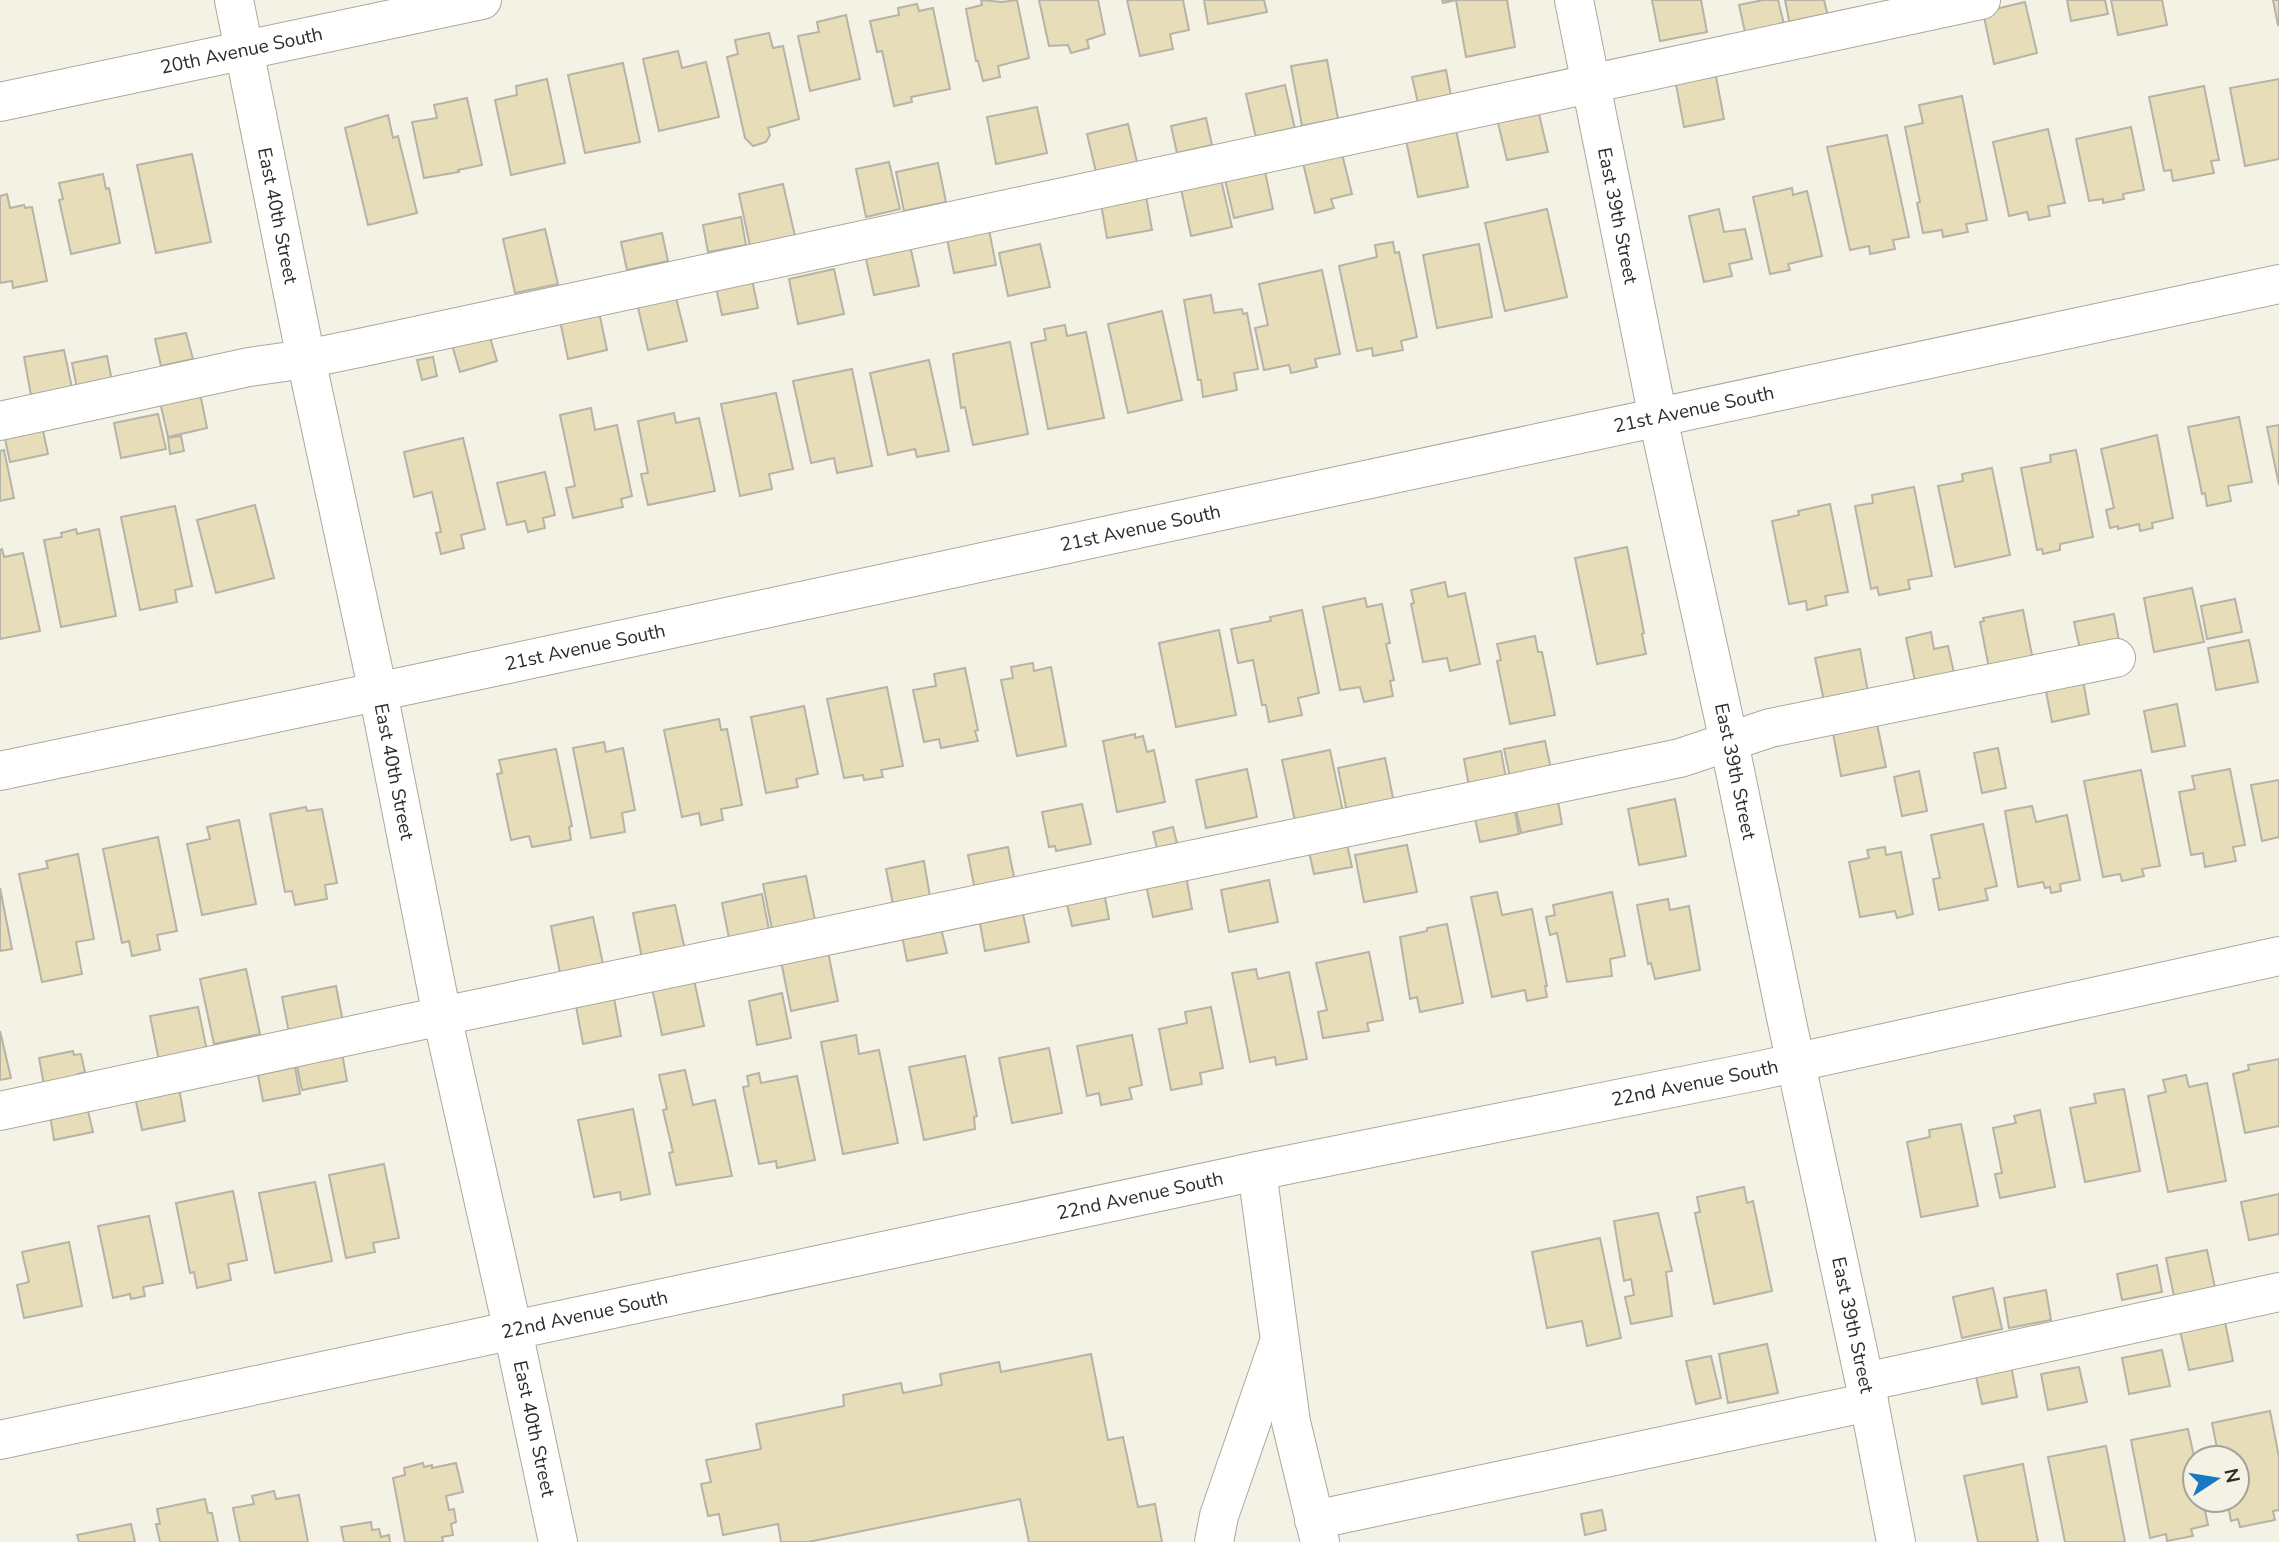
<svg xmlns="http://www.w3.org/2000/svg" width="2279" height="1542" viewBox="0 0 2279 1542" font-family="'Nunito Sans',sans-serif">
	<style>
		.building { fill: #e7ddb9; stroke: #b6b3a7; stroke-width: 2 }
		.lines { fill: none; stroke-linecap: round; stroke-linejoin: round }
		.minor-casing { stroke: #aba89c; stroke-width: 40 }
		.minor { stroke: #fff; stroke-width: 38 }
		.labels { text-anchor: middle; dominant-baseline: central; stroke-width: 7; stroke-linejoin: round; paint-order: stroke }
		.street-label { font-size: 19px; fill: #2d2c28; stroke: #f4f1e5 }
	</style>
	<rect width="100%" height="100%" fill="#f4f1e5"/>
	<g class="building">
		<polygon points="981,0 1002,2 1017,0 1029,58 998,66 1000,77 983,81 978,61 976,61 966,9 982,5"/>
		<polygon points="1039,0 1098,0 1105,34 1087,40 1089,48 1071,53 1068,45 1049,46"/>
		<polygon points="1127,0 1183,0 1189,30 1170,34 1173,49 1140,56"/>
		<polygon points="1204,0 1264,0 1267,12 1208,24"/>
		<polygon points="1442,0 1507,0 1515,47 1466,57 1456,0 1443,3"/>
		<polygon points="1652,0 1701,0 1707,32 1660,41"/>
		<polygon points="1763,0 1778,0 1784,24 1745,32 1739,5"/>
		<polygon points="1785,0 1824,0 1828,16 1790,25"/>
		<polygon points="2067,0 2105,0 2108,14 2071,21"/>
		<polygon points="2111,0 2162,0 2167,25 2118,35"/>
		<polygon points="2273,0 2279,0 2279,25 2278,25"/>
		<polygon points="2025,2 2037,53 1994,64 1983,12"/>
		<polygon points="917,4 919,11 933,8 950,89 911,97 912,102 894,106 882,51 877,52 870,21 899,15 898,8"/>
		<polygon points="846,15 860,79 810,91 798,36 819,32 817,22"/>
		<polygon points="769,33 773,48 783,46 799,119 768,128 770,135 766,142 753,146 745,138 727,57 738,54 735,40"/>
		<polygon points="678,51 682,68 706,62 719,117 659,131 643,59"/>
		<polygon points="1327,60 1338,119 1302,126 1291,66"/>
		<polygon points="623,63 640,142 585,153 568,75"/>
		<polygon points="1446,70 1451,96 1418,103 1412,77"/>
		<polygon points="1715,71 1724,119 1684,127 1675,79"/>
		<polygon points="547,79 565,163 511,175 495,100 517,95 516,86"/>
		<polygon points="2279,79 2279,159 2245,166 2230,88"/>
		<polygon points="1285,85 1295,129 1256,138 1246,94"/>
		<polygon points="2204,86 2219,160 2211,161 2214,173 2173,181 2171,170 2164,171 2149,97"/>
		<polygon points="1962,96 1987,220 1966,224 1968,232 1943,237 1942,230 1923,233 1917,203 1920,202 1905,127 1923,123 1919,105"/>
		<polygon points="467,98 482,165 458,170 459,172 424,178 412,122 437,118 434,105"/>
		<polygon points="1537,106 1548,152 1507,160 1496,115"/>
		<polygon points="1037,107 1047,153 996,164 987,117"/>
		<polygon points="388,115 393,138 398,136 417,213 368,225 345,128"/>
		<polygon points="1206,118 1212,145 1177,153 1171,126"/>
		<polygon points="1128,124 1137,162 1096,172 1087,134"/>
		<polygon points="2131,127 2144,190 2123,194 2124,199 2103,203 2103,199 2089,201 2076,139"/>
		<polygon points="2048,129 2065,203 2048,206 2050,216 2029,220 2027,212 2009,216 1993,142"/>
		<polygon points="1456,130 1468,187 1418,197 1406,140"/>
		<polygon points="1887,135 1909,237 1893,240 1895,249 1870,254 1869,246 1850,250 1827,147"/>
		<polygon points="192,154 211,242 156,253 137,165"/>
		<polygon points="1342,154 1352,194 1331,199 1334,208 1315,213 1303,163"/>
		<polygon points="889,162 900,209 866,217 856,169"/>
		<polygon points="938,163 946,202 904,211 896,172"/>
		<polygon points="1264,167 1273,209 1234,218 1224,175"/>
		<polygon points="103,174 106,189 109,188 120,243 71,254 59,200 63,199 59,183"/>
		<polygon points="1220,175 1232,227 1191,236 1180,184"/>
		<polygon points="783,184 795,236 750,246 739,194"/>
		<polygon points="1792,188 1793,195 1807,191 1822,256 1788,264 1790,270 1770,274 1753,197"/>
		<polygon points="1145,190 1152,230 1107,238 1100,198"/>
		<polygon points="7,194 10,208 24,205 25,208 32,207 47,281 13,288 12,281 0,283 0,196"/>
		<polygon points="1547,209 1567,297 1505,311 1485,223"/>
		<polygon points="1719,209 1724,232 1745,229 1752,259 1729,264 1732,276 1704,282 1689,216"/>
		<polygon points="741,217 746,245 708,252 703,225"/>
		<polygon points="988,225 996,265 954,273 946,234"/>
		<polygon points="545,229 558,284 515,293 503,239"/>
		<polygon points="662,233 668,261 627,270 621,242"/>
		<polygon points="909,241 919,286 874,295 864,250"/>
		<polygon points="1393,242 1395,253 1399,252 1417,337 1401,341 1403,350 1373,356 1372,348 1357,351 1339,266 1377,257 1375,245"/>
		<polygon points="1040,244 1050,287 1008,296 999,253"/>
		<polygon points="1479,244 1492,317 1437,328 1423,255"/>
		<polygon points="834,269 844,314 798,324 789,279"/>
		<polygon points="1322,270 1340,354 1315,359 1317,367 1291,373 1289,365 1264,370 1255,328 1268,325 1259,284"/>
		<polygon points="751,275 758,308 722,315 715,283"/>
		<polygon points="674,290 687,341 648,350 636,299"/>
		<polygon points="1211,295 1214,313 1242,309 1243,314 1247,313 1258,369 1234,373 1237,390 1203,397 1201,380 1198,380 1184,300"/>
		<polygon points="598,307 607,350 568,359 559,316"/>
		<polygon points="1162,311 1182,400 1128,413 1108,324"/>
		<polygon points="1065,325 1067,336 1086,332 1104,418 1048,429 1031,343 1046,340 1044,329"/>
		<polygon points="186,333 193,359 161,366 155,339"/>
		<polygon points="489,334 497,361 460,372 452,345"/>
		<polygon points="1010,342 1028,434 973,445 965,407 961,408 953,354"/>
		<polygon points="64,350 72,388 31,395 24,357"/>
		<polygon points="107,356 112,381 77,388 72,363"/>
		<polygon points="433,357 437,376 422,380 417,360"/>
		<polygon points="929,360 949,451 917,457 915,449 888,455 870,373"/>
		<polygon points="852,369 872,466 837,473 834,458 811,463 793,381"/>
		<polygon points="200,393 207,428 168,437 160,402"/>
		<polygon points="776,393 793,469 769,474 772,489 740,496 721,404"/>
		<polygon points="591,408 595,430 617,425 632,496 621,499 623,507 573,518 566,488 575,486 560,415"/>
		<polygon points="674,413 676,423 699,418 715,491 648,505 641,474 648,473 638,421"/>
		<polygon points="158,414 166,449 121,458 114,423"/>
		<polygon points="2239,417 2252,482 2228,486 2231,501 2207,506 2205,493 2202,494 2188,427"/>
		<polygon points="2279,425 2279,485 2267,427"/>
		<polygon points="42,426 48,454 10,462 4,434"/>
		<polygon points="2157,435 2173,518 2152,523 2153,528 2140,531 2139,524 2118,529 2118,526 2110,528 2106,510 2114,508 2101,449"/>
		<polygon points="181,436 184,451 170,454 168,438"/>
		<polygon points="463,438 485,529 461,535 464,548 441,554 436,533 441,532 432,492 414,497 404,452"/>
		<polygon points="4,450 14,498 0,501 0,451"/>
		<polygon points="2076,450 2093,537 2060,544 2060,550 2043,554 2042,549 2037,550 2021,468 2051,462 2050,455"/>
		<polygon points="1992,468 2010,555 1955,567 1938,486 1963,481 1962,474"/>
		<polygon points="545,472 555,515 543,518 545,528 528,532 525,521 507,525 497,483"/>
		<polygon points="1914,487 1932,576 1908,580 1910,589 1879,595 1877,587 1871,589 1855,506 1873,503 1872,495"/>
		<polygon points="1830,504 1848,592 1825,596 1827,605 1807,610 1806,601 1789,604 1772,521 1799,515 1798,511"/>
		<polygon points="255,505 274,578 216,593 197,520"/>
		<polygon points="175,506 192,586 175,590 177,602 140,610 121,517"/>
		<polygon points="76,529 77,534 99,529 116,616 61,627 44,540 62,537 61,533"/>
		<polygon points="1627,547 1644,633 1642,634 1646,654 1597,664 1575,558"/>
		<polygon points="2,549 4,557 23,553 40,631 0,639 0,550"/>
		<polygon points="1445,582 1448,597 1465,593 1480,664 1450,671 1447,658 1423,662 1411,604 1414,603 1411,590"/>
		<polygon points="2192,588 2204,642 2154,652 2144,598"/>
		<polygon points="1365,598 1367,607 1382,604 1390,643 1386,644 1394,680 1390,681 1393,696 1364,702 1360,687 1340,690 1323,607"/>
		<polygon points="2235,599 2242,632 2207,639 2201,606"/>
		<polygon points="1302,610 1319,693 1298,698 1302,715 1269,722 1266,705 1262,705 1253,660 1238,663 1231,629 1271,621 1270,617"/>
		<polygon points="2023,610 2033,660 1989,668 1980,622 1984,621 1983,618"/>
		<polygon points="2114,614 2119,641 2080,649 2074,622"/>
		<polygon points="1219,630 1236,715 1176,727 1159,643"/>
		<polygon points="1931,632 1934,649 1948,646 1954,673 1915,681 1906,638"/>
		<polygon points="1535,636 1538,652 1542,652 1555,715 1510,724 1497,661 1501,660 1497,644"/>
		<polygon points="2249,640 2258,682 2216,690 2208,648"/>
		<polygon points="1860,649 1868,692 1824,701 1815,658"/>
		<polygon points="1033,663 1034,671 1051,667 1066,746 1017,756 1001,680 1013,678 1011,667"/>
		<polygon points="965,668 978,730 975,731 978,741 941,748 939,739 924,742 913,690 936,686 934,674"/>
		<polygon points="2082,674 2089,714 2052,722 2044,681"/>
		<polygon points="887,687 903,766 881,770 883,777 864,780 863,775 844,778 827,699"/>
		<polygon points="2177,704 2185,746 2152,752 2144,711"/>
		<polygon points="804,706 818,774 796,779 798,787 766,793 751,717"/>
		<polygon points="719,719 721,730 727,729 742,805 721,809 723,820 701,825 699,813 682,817 664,730"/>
		<polygon points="1877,724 1886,767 1841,776 1833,733"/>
		<polygon points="1135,734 1135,738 1143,736 1147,752 1154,750 1165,802 1117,812 1103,741"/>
		<polygon points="1545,741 1551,769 1510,777 1504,749"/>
		<polygon points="604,742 606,752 623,748 635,810 622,813 625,832 591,838 573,748"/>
		<polygon points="1998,748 2006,788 1982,793 1974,753"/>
		<polygon points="556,749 572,826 569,827 571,840 532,847 529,836 511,840 497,774 502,773 499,760"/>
		<polygon points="1330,750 1343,812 1295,821 1282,760"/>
		<polygon points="1501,751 1506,778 1469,786 1464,759"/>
		<polygon points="1385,758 1394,803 1347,812 1338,768"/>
		<polygon points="1247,769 1257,817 1206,828 1196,780"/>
		<polygon points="2230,769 2245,845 2233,847 2236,861 2205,867 2203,853 2191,855 2179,792 2195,789 2192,776"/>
		<polygon points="2141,770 2160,866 2142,869 2144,876 2122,881 2120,874 2103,877 2084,781"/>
		<polygon points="1919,771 1927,811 1902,816 1894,777"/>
		<polygon points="2279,780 2279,837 2262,841 2251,785"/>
		<polygon points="1557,796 1562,824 1521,833 1515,805"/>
		<polygon points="1675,799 1686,856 1639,865 1628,809"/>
		<polygon points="1082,804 1091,844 1056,851 1055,846 1049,847 1042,812"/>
		<polygon points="1514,806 1519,834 1480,842 1474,814"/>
		<polygon points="2032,806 2036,822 2067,815 2080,880 2060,884 2061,891 2051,893 2050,887 2045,888 2043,882 2018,887 2005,811"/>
		<polygon points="306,807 307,811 322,809 337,883 325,885 327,899 295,905 292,891 285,892 270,814"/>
		<polygon points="239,820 256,904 202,915 187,844 210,839 207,827"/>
		<polygon points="1983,824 1997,886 1985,889 1988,900 1939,910 1933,879 1940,878 1931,835"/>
		<polygon points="1173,827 1177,843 1157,848 1153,832"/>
		<polygon points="158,837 177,931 157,935 160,950 132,956 129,941 122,943 103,849"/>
		<polygon points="1346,840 1352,867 1314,874 1308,847"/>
		<polygon points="1407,845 1417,892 1364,902 1355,855"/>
		<polygon points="1008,847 1015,882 975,890 968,855"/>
		<polygon points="1885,847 1886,855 1901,852 1913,914 1897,918 1895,911 1860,917 1849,862 1869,858 1867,850"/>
		<polygon points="78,854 94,939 76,942 82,974 42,982 19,874 48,868 46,861"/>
		<polygon points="924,861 930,897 893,904 886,869"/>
		<polygon points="806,876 816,925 773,934 763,884"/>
		<polygon points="1186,876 1192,909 1153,917 1146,885"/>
		<polygon points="1269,880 1278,922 1229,932 1221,890"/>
		<polygon points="0,888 12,949 0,951"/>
		<polygon points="1104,892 1109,919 1072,926 1066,900"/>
		<polygon points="1497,892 1502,915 1532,909 1547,986 1545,986 1547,997 1527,1001 1525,990 1492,997 1471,897"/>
		<polygon points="1612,892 1625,956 1610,959 1612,976 1567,982 1557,933 1550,935 1546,917 1555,915 1553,905"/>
		<polygon points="762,894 770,935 730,943 722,903"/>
		<polygon points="1668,899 1670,910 1689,906 1700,970 1655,979 1651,963 1648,964 1637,905"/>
		<polygon points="675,905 685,950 642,958 633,913"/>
		<polygon points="1022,909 1029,942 985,951 979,918"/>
		<polygon points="593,917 603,964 560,973 551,926"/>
		<polygon points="1447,924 1463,1003 1420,1012 1417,997 1410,999 1400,937 1427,931 1427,928"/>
		<polygon points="941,928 947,953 907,961 902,936"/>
		<polygon points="828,952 838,1001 791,1011 781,961"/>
		<polygon points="1369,952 1383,1020 1367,1023 1369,1031 1323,1038 1318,1012 1327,1010 1316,963"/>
		<polygon points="246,969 260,1034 214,1044 200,979"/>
		<polygon points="1256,969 1258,979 1289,972 1307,1059 1276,1065 1275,1057 1250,1062 1232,973"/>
		<polygon points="694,980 704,1026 662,1035 652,988"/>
		<polygon points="336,986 344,1027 290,1038 282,997"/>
		<polygon points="782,993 791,1038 757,1045 749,1001"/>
		<polygon points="614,998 621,1036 583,1044 576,1006"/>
		<polygon points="198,1007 207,1051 159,1061 150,1016"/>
		<polygon points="1211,1007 1223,1068 1200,1073 1202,1084 1171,1090 1159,1029 1187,1023 1185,1012"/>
		<polygon points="0,1031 11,1078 0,1080"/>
		<polygon points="856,1035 859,1054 879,1050 898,1143 843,1154 821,1042"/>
		<polygon points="1132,1035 1142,1085 1129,1088 1132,1099 1101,1105 1099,1093 1087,1096 1077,1046"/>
		<polygon points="1049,1048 1062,1113 1012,1123 999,1058"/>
		<polygon points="73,1051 74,1055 81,1054 85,1072 78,1074 78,1078 44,1085 39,1058"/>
		<polygon points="342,1053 347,1081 302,1090 296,1062"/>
		<polygon points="965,1056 977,1116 974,1117 975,1129 924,1140 909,1067"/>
		<polygon points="2279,1059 2279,1126 2245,1133 2233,1074 2249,1070 2248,1065"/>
		<polygon points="295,1067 300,1094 263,1101 258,1075"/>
		<polygon points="685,1070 693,1105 715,1100 732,1176 676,1185 669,1153 673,1152 663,1110 667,1109 659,1075"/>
		<polygon points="759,1073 761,1083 797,1076 815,1160 777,1168 776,1161 759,1164 743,1087 749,1086 747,1076"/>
		<polygon points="2186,1075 2189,1087 2207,1083 2226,1181 2168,1192 2148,1096 2166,1092 2163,1080"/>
		<polygon points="179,1088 185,1121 142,1130 135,1097"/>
		<polygon points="2124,1089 2140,1171 2085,1182 2070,1108 2096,1103 2094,1094"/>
		<polygon points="87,1107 93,1132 54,1140 50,1115"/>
		<polygon points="633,1109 650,1194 621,1200 620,1192 594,1197 578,1120"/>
		<polygon points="2040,1110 2055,1187 2000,1198 1995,1174 2002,1173 1993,1128 2016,1123 2014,1116"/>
		<polygon points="1961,1124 1978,1206 1921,1217 1907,1142 1930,1137 1929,1130"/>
		<polygon points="384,1164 399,1238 373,1243 375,1252 346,1258 329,1175"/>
		<polygon points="315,1182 332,1261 275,1273 259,1193"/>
		<polygon points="1744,1187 1747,1203 1753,1201 1772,1291 1714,1304 1695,1213 1700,1212 1697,1197"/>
		<polygon points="233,1191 247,1260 228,1264 231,1280 197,1288 194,1272 190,1273 176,1203"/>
		<polygon points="2279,1194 2279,1234 2249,1240 2241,1202"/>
		<polygon points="1658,1213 1672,1271 1666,1272 1672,1316 1631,1324 1625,1297 1634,1295 1631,1279 1624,1281 1614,1221"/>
		<polygon points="149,1216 163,1283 143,1287 145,1296 131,1299 130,1294 113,1298 98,1226"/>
		<polygon points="1600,1238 1621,1338 1587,1346 1582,1321 1547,1328 1532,1252"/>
		<polygon points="69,1242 82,1306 24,1318 17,1285 29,1282 22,1252"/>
		<polygon points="2207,1250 2215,1288 2174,1296 2166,1258"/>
		<polygon points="2157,1265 2162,1292 2122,1300 2117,1274"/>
		<polygon points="1993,1288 2002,1329 1962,1338 1953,1297"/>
		<polygon points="2046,1290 2051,1320 2009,1328 2004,1298"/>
		<polygon points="2224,1317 2233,1361 2189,1370 2179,1326"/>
		<polygon points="1767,1344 1778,1393 1728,1403 1719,1354"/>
		<polygon points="2162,1350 2170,1386 2129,1394 2122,1358"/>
		<polygon points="1091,1354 1108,1440 1123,1437 1138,1507 1155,1504 1162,1542 1029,1542 1020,1499 808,1542 781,1542 778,1524 723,1535 719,1514 708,1516 701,1484 711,1482 706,1460 761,1449 756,1424 844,1406 843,1395 901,1383 903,1393 942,1385 940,1374 999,1362 1001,1372"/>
		<polygon points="1711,1356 1721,1398 1696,1404 1686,1361"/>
		<polygon points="2010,1360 2017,1397 1982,1404 1974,1367"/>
		<polygon points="2079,1367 2087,1402 2048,1410 2041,1374"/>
		<polygon points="2270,1411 2279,1457 2279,1510 2273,1511 2275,1520 2240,1527 2238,1519 2231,1521 2227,1500 2237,1500 2237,1458 2219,1458 2212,1423"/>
		<polygon points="2188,1429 2195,1461 2195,1500 2203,1500 2208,1525 2191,1529 2193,1536 2167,1541 2166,1534 2150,1538 2131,1440"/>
		<polygon points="2106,1446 2125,1542 2065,1542 2048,1457"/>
		<polygon points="423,1463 424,1467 432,1465 432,1468 456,1463 463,1492 446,1496 449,1510 454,1509 456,1522 451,1524 453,1535 442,1537 443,1542 405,1542 393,1478 405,1475 404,1468"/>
		<polygon points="2023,1464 2038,1542 1978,1542 1964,1476"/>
		<polygon points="274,1491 276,1499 299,1495 308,1542 240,1542 233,1508 254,1504 252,1496"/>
		<polygon points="205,1499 208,1513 212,1513 218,1542 160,1542 156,1524 160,1524 157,1509"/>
		<polygon points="1602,1510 1606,1530 1585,1535 1581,1514"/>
		<polygon points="371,1522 372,1530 379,1529 381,1537 389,1535 390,1542 344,1542 341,1527"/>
		<polygon points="131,1524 135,1542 79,1542 77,1535"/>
	</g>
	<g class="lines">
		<defs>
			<g id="minor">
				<path id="s1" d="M234,0L306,359L378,692L442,1016L513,1331L558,1542"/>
				<path id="s2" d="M1574,0L1658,418L1729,742L1788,1027L1869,1402L1896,1542"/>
				<path id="s3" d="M0,102L482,0"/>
				<polyline points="0,421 249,367 306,359 364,347 1981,0"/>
				<path id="s4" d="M0,771L424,682L2279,284"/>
				<polyline points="0,1111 442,1016 1680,758 1770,728 2116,658"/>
				<polyline points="1257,1171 1291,1422 1320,1542"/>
				<polyline points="1865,1382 2279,1292"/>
				<path id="s5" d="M0,1440L1257,1171L1757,1071L2279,956"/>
				<polyline points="1314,1520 1869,1402"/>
				<polyline points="1214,1542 1219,1516 1277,1348"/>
			</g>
		</defs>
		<use href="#minor" class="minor-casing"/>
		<use href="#minor" class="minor"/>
	</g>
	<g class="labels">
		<g class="street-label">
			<text stroke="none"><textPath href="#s3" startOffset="247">20th Avenue South</textPath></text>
			<text stroke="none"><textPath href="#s1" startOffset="220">East 40th Street</textPath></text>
			<text stroke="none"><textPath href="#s2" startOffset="220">East 39th Street</textPath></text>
			<text stroke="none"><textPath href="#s4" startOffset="1732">21st Avenue South</textPath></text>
			<text stroke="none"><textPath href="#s4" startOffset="1166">21st Avenue South</textPath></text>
			<text stroke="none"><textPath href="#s4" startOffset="598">21st Avenue South</textPath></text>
			<text stroke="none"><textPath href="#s1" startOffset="788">East 40th Street</textPath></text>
			<text stroke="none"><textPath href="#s2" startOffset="788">East 39th Street</textPath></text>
			<text stroke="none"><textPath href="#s5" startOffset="1732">22nd Avenue South</textPath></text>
			<text stroke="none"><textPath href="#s5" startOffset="1166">22nd Avenue South</textPath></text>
			<text stroke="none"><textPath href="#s5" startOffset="598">22nd Avenue South</textPath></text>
			<text stroke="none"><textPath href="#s2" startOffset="1354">East 39th Street</textPath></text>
			<text stroke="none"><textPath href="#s1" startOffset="1460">East 40th Street</textPath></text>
		</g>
	</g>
	<g transform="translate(2216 1479) rotate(78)"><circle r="33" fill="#f4f1e5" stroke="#a4a299" stroke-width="2"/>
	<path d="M0-5L12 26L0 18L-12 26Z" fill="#1878c4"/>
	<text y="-10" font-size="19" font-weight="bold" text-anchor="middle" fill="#2d2c28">N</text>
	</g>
</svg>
